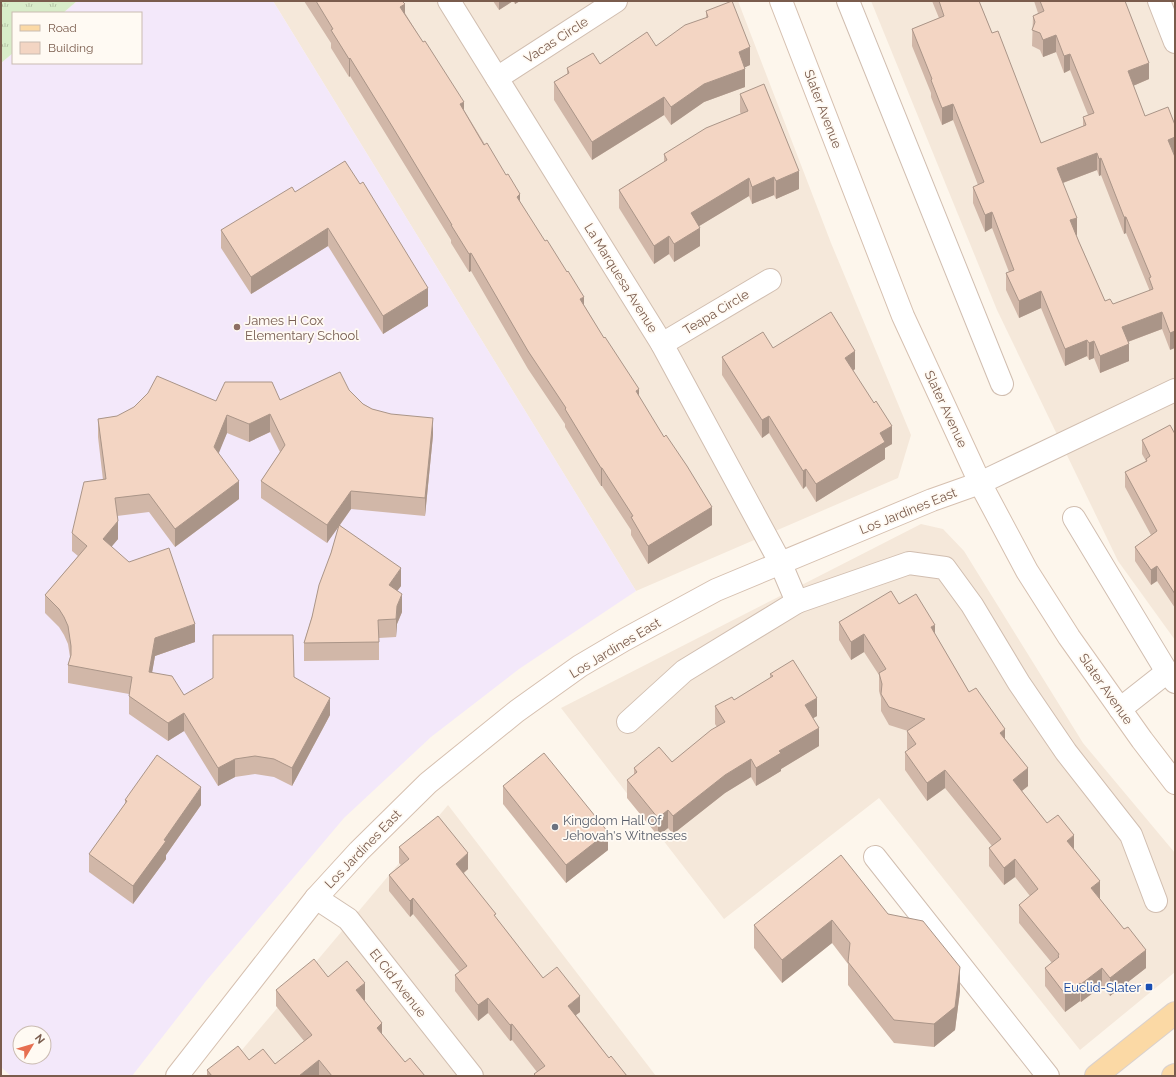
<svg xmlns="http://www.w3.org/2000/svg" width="1176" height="1077" viewBox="0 0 1176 1077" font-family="Raleway,sans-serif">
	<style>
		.residential { fill: #f5e8da }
		.education { fill: #f3e8fa; fill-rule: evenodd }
		.park { fill: url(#park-tufts) }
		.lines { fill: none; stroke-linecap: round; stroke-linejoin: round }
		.street-casing { stroke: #d1beb0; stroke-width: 24 }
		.secondary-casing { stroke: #d6c0b0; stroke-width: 24 }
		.primary-casing { stroke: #dad1cd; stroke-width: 24 }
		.street { stroke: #fff; stroke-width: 22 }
		.secondary { stroke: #fff; stroke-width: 22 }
		.primary { stroke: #fbd9a5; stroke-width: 22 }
		.wall { fill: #d1b7a8; fill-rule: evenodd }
		.shaded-wall { fill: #aa9588 }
		.building { fill: #f3d5c3; stroke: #aa9588; fill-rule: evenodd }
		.education-dot { fill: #8d6e63; stroke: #fffaf3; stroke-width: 1.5 }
		.worship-dot { fill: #6b7280; stroke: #fffaf3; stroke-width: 1.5 }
		.transit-dot { fill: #1a4fb4; stroke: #fffaf3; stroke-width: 1.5 }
		.labels { text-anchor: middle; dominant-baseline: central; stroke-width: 3.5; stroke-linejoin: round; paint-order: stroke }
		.street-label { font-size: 13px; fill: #7a5c4d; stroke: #fffaf3 }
		.education-label { font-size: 13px; fill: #785e54; stroke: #fffaf3; text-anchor: start }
		.worship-label { font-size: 13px; fill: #5b616d; stroke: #fffaf3; text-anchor: start }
		.transit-label { font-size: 13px; fill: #164399; stroke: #fffaf3; text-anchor: end }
	</style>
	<defs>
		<pattern id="park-tufts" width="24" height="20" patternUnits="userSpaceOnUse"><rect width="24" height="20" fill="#d8ecc9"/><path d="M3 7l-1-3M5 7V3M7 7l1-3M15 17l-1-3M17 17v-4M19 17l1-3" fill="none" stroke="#b4c2a5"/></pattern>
	</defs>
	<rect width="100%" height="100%" fill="#fdf6ec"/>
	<g class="residential">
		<polygon points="273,1 738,1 831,243 911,435 898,478 636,591"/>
		<polygon points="871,1 1175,1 1175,640 1118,561 997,310"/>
		<polygon points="921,524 943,529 964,551 1083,743 1175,853 1175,972 1080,1050 879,798 724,919 561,708"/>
		<polygon points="448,805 656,1076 220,1076"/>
	</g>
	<path class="education" d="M77,1H273L636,591L519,669L431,737L344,818L206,981L132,1076H11L1,1067V63L13,53V63H141V13H63ZM20,1033H44V1057H20Z"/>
	<polygon class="park" points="1,1 77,1 63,13 13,13 13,53 1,63"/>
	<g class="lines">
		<defs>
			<g id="street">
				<polyline points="449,1 662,344 780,562 797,602 684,671 628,722"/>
				<polyline points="848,1 1002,384"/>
				<polyline points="1159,1 1175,42"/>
				<polyline points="497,78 616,1"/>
				<polyline points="662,344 770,280"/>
				<polyline points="980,483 1175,390"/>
				<polyline points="1074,518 1167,672 1175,682"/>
				<polyline points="797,602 909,563 945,568 972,605 1019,683 1066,752 1131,835 1156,901"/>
				<polyline points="1120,709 1167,672"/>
				<polyline points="875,857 1048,1076"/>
				<polyline points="316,898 348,919 472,1076"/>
			</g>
			<g id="secondary">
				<polyline points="781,1 903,316 980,483 1027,571 1069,637 1142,740 1175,783"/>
				<polyline points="177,1076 316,898 359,851 428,783 517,711 580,666 624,640 716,590 932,500 980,483"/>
			</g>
			<g id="primary">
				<polyline points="1096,1076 1175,1013"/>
				<polyline points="1173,1076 1175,1075"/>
			</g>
		</defs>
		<use href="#street" class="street-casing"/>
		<use href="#secondary" class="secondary-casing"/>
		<use href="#primary" class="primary-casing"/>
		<use href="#street" class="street"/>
		<use href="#secondary" class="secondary"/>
		<use href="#primary" class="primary"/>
	</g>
	<g class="wall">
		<polygon points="304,1 402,1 405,13 520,202 584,305 639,397 712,525 648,564 631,535 631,530 602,486 601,486 565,427 565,424 528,369 471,271 469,272 451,243 451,240 350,76 349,77 331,48 331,43"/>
		<polygon points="493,1 520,1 515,4 513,1 499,10"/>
		<path d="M932,1H979L992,33L1041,143L1083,126V117L1088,115L1070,70L1064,73L1056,52L1043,57L1040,50L1032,46L1033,16L1038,13L1034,1H1125L1149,79L1133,86L1145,116L1175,125V154L1174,155L1170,350L1162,329L1128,342L1129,361L1100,373L1094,358L1089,360L1087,356L1065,366L1041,308L1019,318L1006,290V273L1009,272L992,228L985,232L973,203V187L978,185L953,120L942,125L931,97V93L912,46V29L939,18ZM1097,170L1099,176L1101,175L1124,234L1126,233L1149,289V291L1113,304L1105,301L1079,242L1076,235H1077L1063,183Z"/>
		<polygon points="706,11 750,65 745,67 745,87 704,102 671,125 664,115 592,160 554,100 554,82 567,74 567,68 600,64 656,46 706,18"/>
		<polygon points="740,94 799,189 776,199 774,195 752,204 749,196 699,226 700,246 674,262 669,254 654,264 619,208 619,190 664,162 664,154 741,114 740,112"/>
		<polygon points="295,192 428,306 383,334 328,246 251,294 221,248 221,230"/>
		<polygon points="773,348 855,369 853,371 892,444 885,448 885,459 816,502 806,486 803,489 769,433 762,438 722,375 722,357"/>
		<polygon points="349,390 363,404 372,409 433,435 425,516 351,509 340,525 401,586 397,591 402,612 397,624 396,637 379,638 379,660 304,661 304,643 339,526 327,543 261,498 261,481 280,452 270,432 249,442 227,433 218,453 239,499 175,547 149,512 117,516 118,539 111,547 195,642 155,656 152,672 184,695 294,677 330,715 292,786 274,777 255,774 235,777 218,786 184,731 168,741 129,714 129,694 68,683 68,665 70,657 68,644 64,635 59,627 45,613 45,595 78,556 72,551 72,533 103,480 98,437 98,419 216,401 280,400"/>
		<polygon points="1175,434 1175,608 1157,581 1151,585 1135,561 1135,547 1151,535 1125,487 1125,472 1146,461 1142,454 1142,440"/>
		<polygon points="899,604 935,634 969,692 1005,739 1028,786 1022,791 1047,823 1074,850 1100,899 1146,968 1110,996 1102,986 1081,1002 1080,1001 1065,1012 1045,986 1045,968 1052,963 1019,923 1019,905 1030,896 1015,877 1004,885 989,866 989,848 992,846 945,788 927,801 905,770 905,752 908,750 907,749 907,731 908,731 889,725 881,711 881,698 879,691 879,675 864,652 851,660 839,640 839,622"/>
		<polygon points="770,674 817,716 813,718 819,746 781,769 781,771 756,786 751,777 725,793 673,834 668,828 658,836 627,798 627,780 634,775 634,768 672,762 717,727 715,724 715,706 734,700 770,678"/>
		<polygon points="503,786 608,850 566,883 503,804"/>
		<polygon points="125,800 201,805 166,855 166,859 133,904 89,872 89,854 125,804"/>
		<polygon points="399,847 468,869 464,873 496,918 543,978 580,1012 576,1015 609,1058 627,1076 534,1076 534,1074 537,1072 512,1040 510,1041 488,1013 478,1021 455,991 455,975 460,972 413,914 410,917 389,891 389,875 401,865 399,863"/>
		<polygon points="888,914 960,991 955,1030 934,1047 894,1043 848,985 848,964 832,943 782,983 754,948 754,925"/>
		<polygon points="328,977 365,1000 364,1000 382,1035 405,1062 425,1076 207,1076 207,1070 249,1060 275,1064 304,1041 276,1006 276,990"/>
	</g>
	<g class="shaded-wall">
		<polygon points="499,1 513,1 499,10"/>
		<polygon points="515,1 520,1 515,4"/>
		<polygon points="405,4 405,22 400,7"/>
		<polygon points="1056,35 1056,52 1043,57 1043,40"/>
		<polygon points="750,47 750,65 739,70 739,52"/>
		<polygon points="1070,54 1070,70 1064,73 1064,56"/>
		<polygon points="350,58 350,76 349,77 349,59"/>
		<polygon points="1149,63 1149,79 1128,88 1128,71"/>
		<polygon points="745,69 745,87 704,102 671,125 671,107 704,84"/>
		<polygon points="664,97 664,115 592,160 592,142"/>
		<polygon points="464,102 464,120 460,104"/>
		<polygon points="953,104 953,120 942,125 942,108"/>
		<polygon points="1175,137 1175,154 1168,157 1168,140"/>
		<polygon points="1097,153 1097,170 1057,185 1057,168"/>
		<polygon points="1101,158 1101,175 1099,176 1099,159"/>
		<polygon points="799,171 799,189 776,199 776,181"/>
		<polygon points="774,177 774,195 752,204 752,187"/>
		<polygon points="749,178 749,196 691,231 691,213"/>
		<polygon points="520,194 520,212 517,197"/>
		<polygon points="992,212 992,228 985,232 985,215"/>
		<polygon points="1124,217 1126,217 1126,233 1124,234"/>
		<polygon points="1077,218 1077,235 1070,237 1070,220"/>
		<polygon points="328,228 328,246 251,294 251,277"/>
		<polygon points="700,228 700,246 674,262 674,244"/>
		<polygon points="669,236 669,254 654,264 654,246"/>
		<polygon points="471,253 471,271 469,272 469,254"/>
		<polygon points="428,288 428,306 383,334 383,316"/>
		<polygon points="1041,291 1041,308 1019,318 1019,301"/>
		<polygon points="584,297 584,315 580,299"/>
		<polygon points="1162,312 1162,329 1122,344 1122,327"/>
		<polygon points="1175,331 1175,348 1170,350 1170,333"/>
		<polygon points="1087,340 1087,356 1065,366 1065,349"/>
		<polygon points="1094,341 1094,358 1089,360 1089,343"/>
		<polygon points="1129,344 1129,361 1100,373 1100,356"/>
		<polygon points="855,351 855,369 845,376 845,358"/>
		<polygon points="639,389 639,407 636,391"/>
		<polygon points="270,414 270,432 249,442 249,424"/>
		<polygon points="227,415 227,433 214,465 214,447"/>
		<polygon points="769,416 769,433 762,438 762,420"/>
		<polygon points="433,418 433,435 425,516 425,498"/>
		<polygon points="892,426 892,444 885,448 885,459 816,502 816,484 880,433"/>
		<rect x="601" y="468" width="1" height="18"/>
		<polygon points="806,469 806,486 803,489 803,471"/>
		<polygon points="239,481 239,499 175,547 175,529"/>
		<polygon points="351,491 351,509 327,543 327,525"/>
		<polygon points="712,507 712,525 648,564 648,546"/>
		<polygon points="118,521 118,539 103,557 103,539"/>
		<polygon points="1157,566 1157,581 1151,585 1151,570"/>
		<polygon points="401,568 401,586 389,602 389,585"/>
		<polygon points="402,594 402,612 397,624 396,637 396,619 397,606"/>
		<polygon points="195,624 195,642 155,656 149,690 149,672 155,638"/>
		<polygon points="935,625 935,643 931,627"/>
		<polygon points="864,634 864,652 851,660 851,642"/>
		<polygon points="330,698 330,715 292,786 292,768"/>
		<polygon points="817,698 817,716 805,723 805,705"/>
		<polygon points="184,713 184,731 168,741 168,723"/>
		<polygon points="819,728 819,746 781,769 781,771 756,786 756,768 779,751"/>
		<polygon points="1005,729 1005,747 1000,733"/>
		<polygon points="235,759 235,777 218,786 218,768"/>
		<polygon points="751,759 751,777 725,793 673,834 673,816 725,775"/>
		<polygon points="1028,768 1028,786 1013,798 1013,780"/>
		<polygon points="945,770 945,788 927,801 927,783"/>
		<polygon points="201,787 201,805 166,855 166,859 133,904 133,886 164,840"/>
		<polygon points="668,810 668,828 658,836 658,818"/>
		<polygon points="608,832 608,850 566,883 566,865"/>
		<polygon points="1074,835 1074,853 1067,841"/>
		<polygon points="468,853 468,869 456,879 456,864"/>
		<polygon points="1015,859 1015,877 1004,885 1004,868"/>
		<polygon points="1100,881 1100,899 1091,888"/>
		<polygon points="413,898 413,914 410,917 410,901"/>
		<polygon points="832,920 832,943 782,983 782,960"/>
		<polygon points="1146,950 1146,968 1110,996 1110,978"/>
		<polygon points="960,967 960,991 955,1030 934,1047 934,1024"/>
		<polygon points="1102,968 1102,986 1081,1002 1081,984"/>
		<polygon points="365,983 365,1000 356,1007 356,990"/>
		<polygon points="1080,983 1080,1001 1065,1012 1065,994"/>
		<polygon points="580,996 580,1012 568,1021 568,1006"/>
		<polygon points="488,998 488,1013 478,1021 478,1005"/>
		<polygon points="382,1023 382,1040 377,1028"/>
		<polygon points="512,1024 512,1040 510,1041 510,1025"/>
		<polygon points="319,1060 319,1076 299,1076"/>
	</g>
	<g class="building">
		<polygon points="316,1 402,1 405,4 400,7 423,42 425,41 464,102 460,104 484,145 487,143 506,175 508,174 520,194 517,197 545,241 547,240 567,272 568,271 584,297 580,299 604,338 605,337 639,389 636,391 664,437 666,435 687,466 712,507 648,546 631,517 633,516 602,468 601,468 565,409 566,408 528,351 471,253 469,254 451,225 452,225 392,126 350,58 349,59 331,30 333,29"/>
		<polygon points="732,1 750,47 739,52 745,69 704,84 671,107 664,97 592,142 554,82 569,73 567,68 593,53 600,64 647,32 656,46 685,25 708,17 706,11"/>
		<path d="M939,1H979L992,33L998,31L1041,143L1086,125L1083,117L1094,113L1070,54L1064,56L1056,35L1043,40L1040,33L1032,30L1035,22L1033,16L1044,11L1040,1H1125L1149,63L1128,71L1145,116L1168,107L1175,125V137L1168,140L1175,157V331L1170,333L1162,312L1122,327L1129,344L1100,356L1094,341L1089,343L1087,340L1065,349L1041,291L1019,301L1006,273L1014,270L992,212L985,215L973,187L984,182L953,104L942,108L931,80L932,79L912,29L944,16ZM1097,153L1099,159L1101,158L1124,217H1126L1151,277L1149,278L1153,289L1113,304L1110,299L1105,301L1079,242L1070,220L1077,218L1057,168Z"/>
		<polygon points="764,84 799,171 776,181 774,177 752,187 749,178 691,213 700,228 674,244 669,236 654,246 619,190 667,160 664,154 706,128 748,111 740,94"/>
		<polygon points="345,161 360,184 363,182 428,288 383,316 328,228 251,277 221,230 292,187 295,192"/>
		<polygon points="831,312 855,351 845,358 874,403 876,401 892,426 880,433 885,442 816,484 806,469 803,471 769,416 762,420 722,357 763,332 773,348"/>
		<polygon points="340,372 349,390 363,404 372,409 391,414 433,418 425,498 351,491 327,525 261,481 285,445 270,414 249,424 227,415 214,447 239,481 175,529 149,494 115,498 118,521 103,539 129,562 169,548 195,624 155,638 149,672 172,676 184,695 213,678 213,635 293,635 294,677 330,698 292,768 274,759 255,756 235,759 218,768 184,713 168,723 129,696 132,677 68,665 71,655 71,646 68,626 64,617 59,609 45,595 87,546 72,533 84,482 106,479 98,419 117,416 134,407 148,393 157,376 216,401 225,382 272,382 280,400"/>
		<polygon points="1170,425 1175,434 1175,594 1157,566 1151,570 1135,547 1157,531 1125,472 1147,461 1146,459 1150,456 1142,440"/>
		<polygon points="339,525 401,568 389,585 402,594 397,606 396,619 378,620 379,642 304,643 312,617 319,585 331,553"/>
		<polygon points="891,591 899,604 916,594 935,625 931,627 969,692 976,688 1005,729 1000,733 1028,768 1013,780 1047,823 1058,815 1074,835 1067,841 1100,881 1091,888 1124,929 1128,927 1146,950 1110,978 1102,968 1081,984 1080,983 1065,994 1045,968 1059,957 1058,956 1059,954 1019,905 1038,889 1015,859 1004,868 989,848 1001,839 945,770 927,783 905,752 916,744 907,731 925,719 889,707 881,694 882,684 879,673 886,669 864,634 851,642 839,622"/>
		<polygon points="793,660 817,698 805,705 819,728 779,751 781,753 756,768 751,759 725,775 673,816 668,810 658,818 627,780 637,772 634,768 659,747 672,762 711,730 725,722 715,706 732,697 734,700 773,676 770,674"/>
		<polygon points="544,753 608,832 566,865 503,786"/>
		<polygon points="157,755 201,787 164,840 166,841 133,886 89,854 127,801 125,800"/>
		<polygon points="438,816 468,853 456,864 496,914 494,915 543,978 557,967 580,996 568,1006 609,1058 611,1056 627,1076 536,1076 534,1074 545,1066 512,1024 510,1025 488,998 478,1005 455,975 467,966 413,898 410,901 389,875 409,859 399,847"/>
		<polygon points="841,855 888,914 923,921 960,967 955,1007 934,1024 894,1020 848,962 850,943 832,920 782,960 754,925"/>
		<polygon points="314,959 328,977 347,961 365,983 356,990 382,1023 377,1028 405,1062 410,1058 425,1076 332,1076 319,1060 299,1076 212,1076 207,1070 238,1046 249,1060 263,1049 275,1064 312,1035 276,990"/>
	</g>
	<circle class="education-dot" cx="237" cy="327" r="4"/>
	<circle class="worship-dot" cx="555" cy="827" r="4"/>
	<rect class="transit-dot" x="1145" y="983" width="8" height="8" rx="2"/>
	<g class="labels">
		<g class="street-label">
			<text transform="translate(556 40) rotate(-33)">Vacas Circle</text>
			<text transform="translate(823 109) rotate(69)">Slater Avenue</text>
			<text transform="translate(621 278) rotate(58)">La Marquesa Avenue</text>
			<text transform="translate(716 312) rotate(-31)">Teapa Circle</text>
			<text transform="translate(946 409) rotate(65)">Slater Avenue</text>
			<text transform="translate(908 511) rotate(-22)">Los Jardines East</text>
			<text transform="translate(615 648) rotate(-31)">Los Jardines East</text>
			<text transform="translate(1106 689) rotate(55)">Slater Avenue</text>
			<text transform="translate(363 849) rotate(-46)">Los Jardines East</text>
			<text transform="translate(398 983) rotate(52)">El Cid Avenue</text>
		</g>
		<g class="education-label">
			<text x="245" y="320">James H Cox<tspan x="245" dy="15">Elementary School</tspan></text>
		</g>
		<g class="worship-label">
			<text x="563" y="820">Kingdom Hall Of<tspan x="563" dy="15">Jehovah's Witnesses</tspan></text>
		</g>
		<g class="transit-label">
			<text x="1141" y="987">Euclid-Slater</text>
		</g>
	</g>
	<rect width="1176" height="1077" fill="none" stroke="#7a5c4d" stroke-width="4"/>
	<rect x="12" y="12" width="130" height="52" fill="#fffaf3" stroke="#cabbb1"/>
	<rect x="20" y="25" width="20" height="6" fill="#fbd9a5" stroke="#cabbb1"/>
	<text x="48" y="32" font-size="12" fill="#7a5c4d">Road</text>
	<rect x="20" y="42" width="20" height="12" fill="#f3d5c3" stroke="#cabbb1"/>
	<text x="48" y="52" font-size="12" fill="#7a5c4d">Building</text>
	<g transform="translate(32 1045) rotate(52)"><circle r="19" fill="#fffaf3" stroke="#cabbb1"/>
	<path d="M0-3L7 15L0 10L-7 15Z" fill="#e76f51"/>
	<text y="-6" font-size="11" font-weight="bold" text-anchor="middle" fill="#7a5c4d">N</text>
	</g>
</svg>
